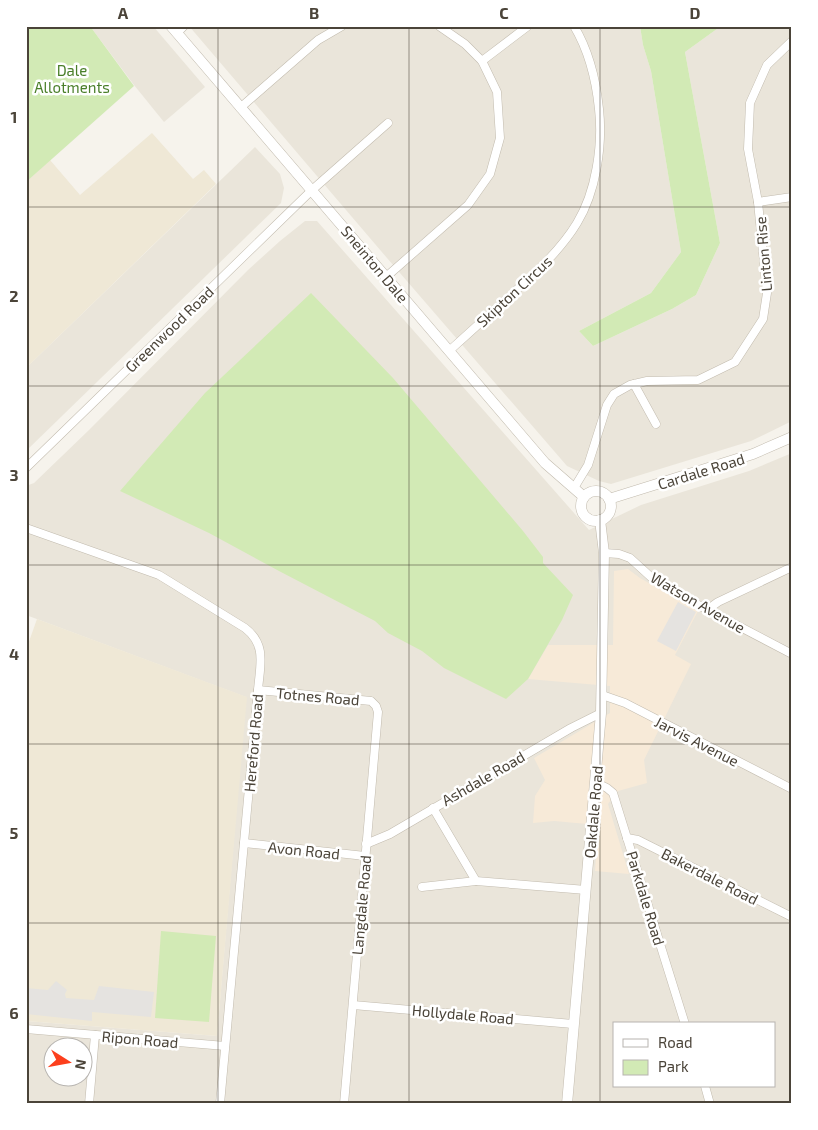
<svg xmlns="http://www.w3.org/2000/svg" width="818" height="1130" viewBox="0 0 818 1130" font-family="'Exo 2',sans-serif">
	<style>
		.residential { fill: #eae5da; fill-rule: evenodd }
		.commercial { fill: #f7ead8 }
		.education { fill: #efe8d6 }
		.green { fill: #d2eab5 }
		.parking { fill: #e5e3e0 }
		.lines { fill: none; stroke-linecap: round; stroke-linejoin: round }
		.minor-casing { stroke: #c2bbae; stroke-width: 9 }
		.tertiary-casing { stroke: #c2bbae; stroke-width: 11 }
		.minor { stroke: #fff; stroke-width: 8 }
		.tertiary { stroke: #fff; stroke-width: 10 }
		.grid { fill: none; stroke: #4b4439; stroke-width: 1; stroke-opacity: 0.55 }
		.labels { text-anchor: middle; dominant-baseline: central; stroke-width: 5; stroke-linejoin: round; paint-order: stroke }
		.park-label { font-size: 15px; fill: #4a7f2a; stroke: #fff }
		.street-label { font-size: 15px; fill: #4b4439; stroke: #fff }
		.neatline { fill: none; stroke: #4b4439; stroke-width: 2 }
		.grid-label { font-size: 16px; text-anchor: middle; font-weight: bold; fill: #4b4439 }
	</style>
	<rect width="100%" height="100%" fill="#f6f3ec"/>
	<g class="residential">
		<polygon points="90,26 153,26 205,87 164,122 134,85"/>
		<polygon points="189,26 640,26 643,45 651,71 681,252 651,293 579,331 593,346 672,309 696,295 720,243 685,52 721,26 792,26 792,421 751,441 611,484 599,481 567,466 387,258"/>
		<polygon points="255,147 280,174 284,188 281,203 26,451 26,368"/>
		<path d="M305,221H317L589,530L641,505L749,471L792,453V1104H26V1021L217,1036L246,697L26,615V486L34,483L89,430L248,270L280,241ZM614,1024H774V1086H614ZM52,1048H82V1078H52Z"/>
	</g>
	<polygon class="commercial" points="628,569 640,578 698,611 675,655 691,664 644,760 647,783 618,791 608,804 629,874 595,871 598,825 554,821 533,823 535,796 545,780 534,758 610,713 610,686 528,679 548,645 613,645 614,571"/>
	<g class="education">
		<polygon points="152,133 193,179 204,170 216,184 26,368 26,182 50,160 80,195"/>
		<polygon points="37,619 247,697 217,1036 26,1021 26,683 29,674 26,672 26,650"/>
	</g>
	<g class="green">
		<polygon points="26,26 90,26 134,86 26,182"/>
		<polygon points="640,26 721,26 685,52 720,243 696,295 672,309 593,346 579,331 651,293 681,252 651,71 643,45"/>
		<polygon points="311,293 393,378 523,531 543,557 543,563 573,595 562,620 528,679 506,699 444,668 422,651 388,633 375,621 279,571 209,533 120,491 205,393"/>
		<polygon points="161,931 216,936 209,1022 155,1018"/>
	</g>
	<g class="parking">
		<polygon points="678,602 696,612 676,651 657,641"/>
		<polygon points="56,981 67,990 65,994 66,998 94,1000 99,986 154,992 151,1017 92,1012 92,1021 26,1014 26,988 48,990"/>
	</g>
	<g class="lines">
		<defs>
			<g id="minor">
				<polyline points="177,33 184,26"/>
				<polyline points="482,61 528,26"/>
				<polyline points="240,108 318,40 342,26"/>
				<polyline points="758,202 792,197"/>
				<polyline points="386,277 468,205 490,174 500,138 497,92 482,61 465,44 439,26"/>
				<path d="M449,351C469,333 490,314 511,295C535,273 560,251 577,223C596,192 603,145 599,109C596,80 589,51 574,26"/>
				<polyline points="634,384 656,424"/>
				<polyline points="26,468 312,190 388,123"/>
				<polyline points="574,488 588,465 607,405 614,394 630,385 647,381 698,380 735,362 763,319 767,293 758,202 748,149 750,103 767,65 792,41"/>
				<path d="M26,528L159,575L245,628C267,645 260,665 258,690L220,1104"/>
				<polyline points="604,553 619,554 630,558 652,578 685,598 792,654"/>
				<polyline points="707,610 718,602 792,567"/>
				<polyline points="258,690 371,701 376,706 378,712 344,1104"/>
				<polyline points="602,695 625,703 792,789"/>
				<polyline points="595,782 607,788 613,793 685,1024"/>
				<polyline points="433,808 476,881 586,890"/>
				<polyline points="627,838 638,840 792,917"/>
				<polyline points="244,843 365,856"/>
				<polyline points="366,844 390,834 571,728 601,713"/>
				<polyline points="422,887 476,881"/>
				<polyline points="353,1005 573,1024"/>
				<polyline points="26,1029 225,1046"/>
				<polyline points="705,1086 710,1104"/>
				<polyline points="89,1104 95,1035"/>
			</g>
			<g id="tertiary">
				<polyline points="171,26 545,463 584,497"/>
				<circle cx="596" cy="506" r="15"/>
				<polyline points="609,499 753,454 792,437"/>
				<polyline points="567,1104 601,713 604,553 600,520"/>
			</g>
		</defs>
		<use href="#minor" class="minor-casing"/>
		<use href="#tertiary" class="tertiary-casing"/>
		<use href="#minor" class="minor"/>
		<use href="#tertiary" class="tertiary"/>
	</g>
	<path class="grid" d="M218,26V1104M409,26V1104M600,26V1104M26,207H792M26,386H792M26,565H792M26,744H792M26,923H792"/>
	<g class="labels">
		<g class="park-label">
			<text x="72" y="70">Dale<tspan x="72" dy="17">Allotments</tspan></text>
		</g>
		<g class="street-label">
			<text transform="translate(763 254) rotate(-95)">Linton Rise</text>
			<text transform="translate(375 264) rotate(50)">Sneinton Dale</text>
			<text transform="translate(514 291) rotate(-43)">Skipton Circus</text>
			<text transform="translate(169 329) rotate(-44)">Greenwood Road</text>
			<text transform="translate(701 471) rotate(-17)">Cardale Road</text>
			<text transform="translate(698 602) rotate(30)">Watson Avenue</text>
			<text transform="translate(318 696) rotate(5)">Totnes Road</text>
			<text transform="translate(697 741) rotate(27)">Jarvis Avenue</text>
			<text transform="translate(253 743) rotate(-85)">Hereford Road</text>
			<text transform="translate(483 778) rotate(-30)">Ashdale Road</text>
			<text transform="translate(593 812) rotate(-85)">Oakdale Road</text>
			<text transform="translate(304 850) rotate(6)">Avon Road</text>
			<text transform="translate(710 876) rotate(27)">Bakerdale Road</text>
			<text transform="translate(646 898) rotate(73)">Parkdale Road</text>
			<text transform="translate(361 905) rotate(-85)">Langdale Road</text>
			<text transform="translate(463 1014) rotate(5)">Hollydale Road</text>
			<text transform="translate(140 1039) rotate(5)">Ripon Road</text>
		</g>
	</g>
	<rect width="818" height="1130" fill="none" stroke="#ffffff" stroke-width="55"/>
	<rect x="613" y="1022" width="162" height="65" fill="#ffffff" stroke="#b7b4b0"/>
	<rect x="623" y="1039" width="25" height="8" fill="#ffffff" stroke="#b7b4b0"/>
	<text x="658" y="1048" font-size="15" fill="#4b4439">Road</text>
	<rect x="623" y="1060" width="25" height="15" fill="#d2eab5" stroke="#b7b4b0"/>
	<text x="658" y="1072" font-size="15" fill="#4b4439">Park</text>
	<g transform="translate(68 1062) rotate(101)"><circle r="24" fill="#ffffff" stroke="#b7b4b0"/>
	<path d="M0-4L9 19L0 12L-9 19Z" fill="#fc3f1d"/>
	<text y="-8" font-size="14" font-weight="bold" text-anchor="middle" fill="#4b4439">N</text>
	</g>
	<rect x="28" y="28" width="762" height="1074" class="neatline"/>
	<g class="grid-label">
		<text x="123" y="19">A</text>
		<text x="314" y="19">B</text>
		<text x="504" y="19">C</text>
		<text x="695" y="19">D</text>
		<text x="14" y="123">1</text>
		<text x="14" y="302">2</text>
		<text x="14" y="481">3</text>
		<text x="14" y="660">4</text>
		<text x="14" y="839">5</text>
		<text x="14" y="1019">6</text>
	</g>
</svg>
